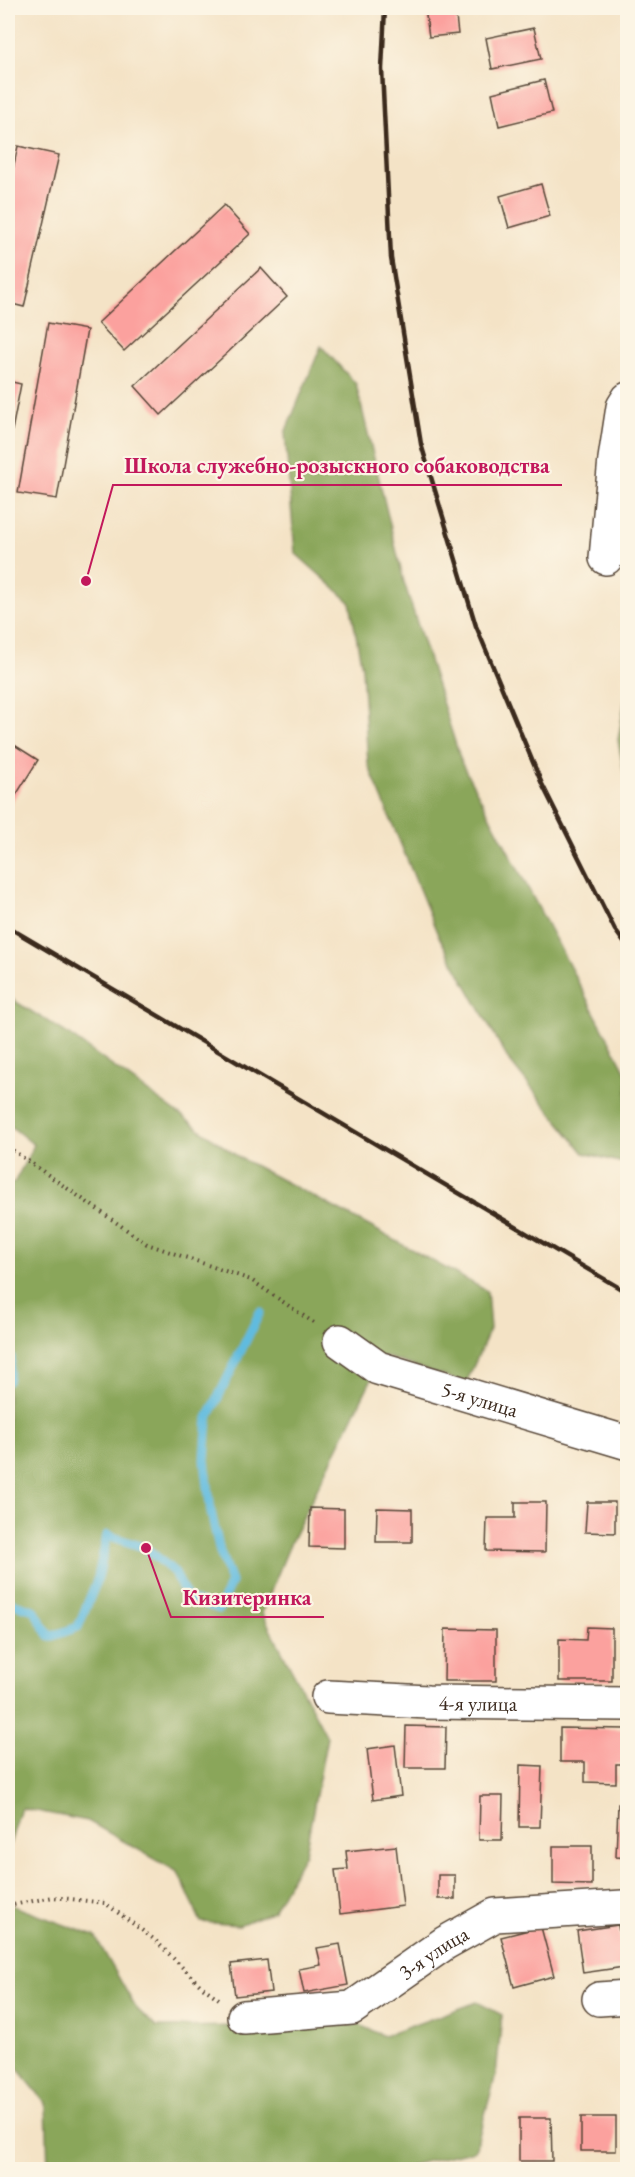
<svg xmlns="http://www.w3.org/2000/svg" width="635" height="2177" viewBox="0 0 635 2177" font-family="'EB Garamond',serif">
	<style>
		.forest { fill: #8aa65a; stroke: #62683c; stroke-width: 1.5 }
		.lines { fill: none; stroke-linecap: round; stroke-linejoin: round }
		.stream { stroke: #61bbdf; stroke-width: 9 }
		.building { fill: #fba19e }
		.minor-casing { stroke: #574637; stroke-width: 36 }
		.path { stroke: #574637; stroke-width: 4; stroke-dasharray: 1.5 4.5; stroke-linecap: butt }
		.minor { stroke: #fff; stroke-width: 33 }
		.rail { stroke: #3b2a1e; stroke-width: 4.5 }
		.labels { text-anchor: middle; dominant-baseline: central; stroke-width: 4.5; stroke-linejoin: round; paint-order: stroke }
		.street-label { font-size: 21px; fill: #3b2a1e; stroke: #fcf5e5 }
		.leader { fill: none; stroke: #c2185b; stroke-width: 2 }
		.callout-dot { fill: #c2185b; stroke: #fcf5e5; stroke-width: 2 }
		.callout-label { font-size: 22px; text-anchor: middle; font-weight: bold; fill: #c2185b; stroke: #fcf5e5; stroke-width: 4.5; stroke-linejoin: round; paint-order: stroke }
	</style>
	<rect width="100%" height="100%" fill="#fcf5e5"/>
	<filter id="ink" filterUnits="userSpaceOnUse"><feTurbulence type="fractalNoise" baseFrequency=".0167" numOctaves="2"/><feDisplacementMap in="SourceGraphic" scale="12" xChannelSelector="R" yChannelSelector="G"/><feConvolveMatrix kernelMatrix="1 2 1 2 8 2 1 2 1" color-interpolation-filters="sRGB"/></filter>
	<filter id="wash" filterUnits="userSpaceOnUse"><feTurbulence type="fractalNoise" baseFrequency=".008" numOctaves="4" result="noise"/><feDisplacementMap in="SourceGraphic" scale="24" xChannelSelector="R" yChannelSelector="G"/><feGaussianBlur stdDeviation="1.35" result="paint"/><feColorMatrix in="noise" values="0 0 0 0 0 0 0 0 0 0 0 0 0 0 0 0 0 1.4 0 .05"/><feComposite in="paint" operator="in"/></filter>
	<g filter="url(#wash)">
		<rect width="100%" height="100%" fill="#f4e3c6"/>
		<g class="forest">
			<polygon points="321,346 356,384 404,582 462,764 627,1074 627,1164 584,1153 508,1059 438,935 368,764 362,668 350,602 295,553 285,433"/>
			<polygon points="627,689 628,781 627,781 625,778 618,740"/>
			<polygon points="8,997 65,1032 240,1158 369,1226 487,1291 490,1329 466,1383 383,1356 291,1542 262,1613 327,1737 305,1853 273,1911 239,1925 201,1922 178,1872 88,1821 21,1808 8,1850 8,1181 14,1183 34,1145 8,1124"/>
			<polygon points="8,1904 95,1936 136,2008 156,2027 359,2025 384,2036 477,2002 502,2015 496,2075 475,2150 410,2165 409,2170 48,2169 46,2103 8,2057"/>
		</g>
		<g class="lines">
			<g class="stream">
				<polyline points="8,1352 11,1358 8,1381"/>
				<polyline points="8,1598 12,1603 34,1610 50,1637 78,1627 98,1578 107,1535 146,1548 174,1572 188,1599 219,1609 231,1582 220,1552 211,1512 205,1460 208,1418 260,1312"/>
			</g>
		</g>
		<g id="blocks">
			<g class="building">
				<polygon points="425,8 455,8 458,34 429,37"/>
				<polygon points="534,28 541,59 492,69 486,38"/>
				<polygon points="544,80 552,113 499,126 492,93"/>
				<polygon points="18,146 59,155 24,307 8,303 8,192"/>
				<polygon points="541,184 550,216 509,228 500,196"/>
				<polygon points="224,205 250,234 124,351 98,323"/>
				<polygon points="261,268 287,297 161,415 135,386"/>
				<polygon points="48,323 87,330 57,499 18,493"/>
				<polygon points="8,381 21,384 9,446 8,445"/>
				<polygon points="8,741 38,760 8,808"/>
				<polygon points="515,1502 546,1502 545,1552 486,1551 487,1518 515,1518"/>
				<polygon points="587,1502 615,1502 615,1533 585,1532"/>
				<polygon points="310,1508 344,1509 344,1548 309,1547"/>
				<polygon points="377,1508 412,1509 412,1542 376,1542"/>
				<polygon points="587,1627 612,1628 612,1681 559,1681 559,1639 586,1640"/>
				<polygon points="445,1629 496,1630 496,1681 444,1681"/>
				<polygon points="406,1726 446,1727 445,1768 405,1768"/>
				<polygon points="560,1728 628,1729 628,1764 616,1764 616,1783 585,1782 585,1762 560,1762"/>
				<polygon points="395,1745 401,1796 373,1800 367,1749"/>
				<polygon points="520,1765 542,1766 540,1827 519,1827"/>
				<polygon points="480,1796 503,1796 502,1840 479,1840"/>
				<polygon points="618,1804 628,1804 628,1858 616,1857"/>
				<polygon points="396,1846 403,1906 340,1914 335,1870 348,1869 346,1851"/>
				<polygon points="553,1846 592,1846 592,1885 553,1884"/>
				<rect x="438" y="1875" width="17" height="24"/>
				<polygon points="618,1925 624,1967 583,1973 577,1931"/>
				<polygon points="541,1927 554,1976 514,1987 501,1937"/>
				<polygon points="340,1944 348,1985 304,1993 299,1969 321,1965 317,1948"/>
				<polygon points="267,1960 271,1992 235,1996 231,1964"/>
				<rect x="581" y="2117" width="35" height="34"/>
				<polygon points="519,2118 551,2118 552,2161 519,2161"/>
			</g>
		</g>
	</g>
	<g filter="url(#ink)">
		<use href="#blocks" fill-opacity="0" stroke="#574637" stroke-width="1.5"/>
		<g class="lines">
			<defs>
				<g id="minor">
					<polyline points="606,558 615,459 623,407 628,399"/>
					<path id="s1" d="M340,1341L378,1368L628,1443"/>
					<path id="s2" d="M328,1697L428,1702L628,1704"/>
					<polyline points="599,1999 628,1997"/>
					<path id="s3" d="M244,2017L352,2008L445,1943L495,1915L623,1907L628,1910"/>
				</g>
			</defs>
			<use href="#minor" class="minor-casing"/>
			<g class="path">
				<polyline points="8,1147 147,1244 251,1280 314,1323"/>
				<polyline points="8,1906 53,1897 105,1903 155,1940 201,1986 219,1999"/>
			</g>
			<use href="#minor" class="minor"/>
			<g class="rail">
				<polyline points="385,8 382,69 391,258 421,444 476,626 542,784 615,930 628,948"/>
				<polyline points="8,927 628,1293"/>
			</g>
		</g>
	</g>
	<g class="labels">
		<g class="street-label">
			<text stroke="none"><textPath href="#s1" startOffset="153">5-я улица</textPath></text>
			<text stroke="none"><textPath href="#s2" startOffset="150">4-я улица</textPath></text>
			<text stroke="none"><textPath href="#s3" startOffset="207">3-я улица</textPath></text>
		</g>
	</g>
	<path class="leader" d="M86 581L113 485H562M146 1548L171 1617H324"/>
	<g class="callout-dot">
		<circle cx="86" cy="581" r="6"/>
		<circle cx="146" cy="1548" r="6"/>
	</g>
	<g class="callout-label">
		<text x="337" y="473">Школа служебно-розыскного собаководства</text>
		<text x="247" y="1605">Кизитеринка</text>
	</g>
	<rect width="635" height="2177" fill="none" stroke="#fcf5e5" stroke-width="30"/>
</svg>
